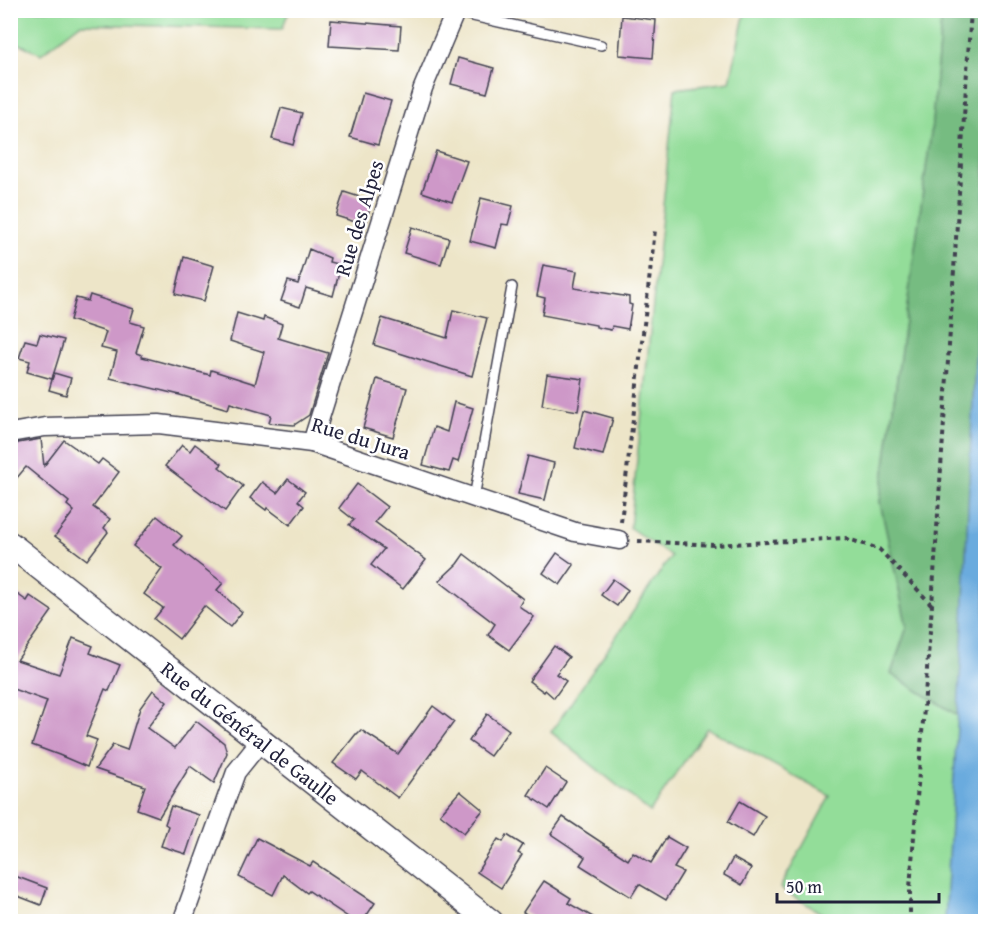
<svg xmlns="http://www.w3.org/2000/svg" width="996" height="932" viewBox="0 0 996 932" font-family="'Gentium Book Plus',serif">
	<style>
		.green { fill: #93dd99; stroke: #5a806a; stroke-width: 1.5 }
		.forest { fill: #76bc81; stroke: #4c6f5e; stroke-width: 1.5 }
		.water { fill: #6aabde; stroke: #46668c; stroke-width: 1.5 }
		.building { fill: #ce98c8 }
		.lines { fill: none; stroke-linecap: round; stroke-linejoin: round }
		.service-casing { stroke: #403f50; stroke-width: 12 }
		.minor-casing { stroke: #403f50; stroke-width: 21 }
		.tertiary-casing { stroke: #403f50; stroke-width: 27 }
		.path { stroke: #403f50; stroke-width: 4; stroke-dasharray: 4.5 4.5; stroke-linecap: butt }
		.service { stroke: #fff; stroke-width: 9 }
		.minor { stroke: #fff; stroke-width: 18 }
		.tertiary { stroke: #fff; stroke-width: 24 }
		.labels { text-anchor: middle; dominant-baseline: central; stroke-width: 5; stroke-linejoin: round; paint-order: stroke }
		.street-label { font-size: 21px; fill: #22223b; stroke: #fff }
	</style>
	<rect width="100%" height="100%" fill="#fff"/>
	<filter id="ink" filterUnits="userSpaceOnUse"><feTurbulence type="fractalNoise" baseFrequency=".0167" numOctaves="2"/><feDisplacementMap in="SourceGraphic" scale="12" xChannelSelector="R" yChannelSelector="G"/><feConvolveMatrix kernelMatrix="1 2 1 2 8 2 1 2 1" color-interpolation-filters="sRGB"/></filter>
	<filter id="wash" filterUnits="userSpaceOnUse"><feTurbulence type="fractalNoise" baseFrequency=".008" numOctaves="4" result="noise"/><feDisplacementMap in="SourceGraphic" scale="24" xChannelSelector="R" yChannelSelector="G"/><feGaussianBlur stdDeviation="1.35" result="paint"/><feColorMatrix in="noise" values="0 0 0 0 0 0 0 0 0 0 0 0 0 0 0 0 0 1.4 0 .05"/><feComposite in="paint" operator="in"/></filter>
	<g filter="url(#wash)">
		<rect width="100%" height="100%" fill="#ede5c8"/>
		<g class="green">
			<polygon points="11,10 289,10 289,11 282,29 80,24 41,54 11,40"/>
			<polygon points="745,11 942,11 931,133 880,502 907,627 891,674 985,732 985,921 834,921 780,888 830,796 707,728 650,812 551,732 671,556 630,528 675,89 730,82"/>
		</g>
		<polygon class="forest" points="942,11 985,11 985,732 891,674 907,627 880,502 931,133"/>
		<polygon class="water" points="985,185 985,921 945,921 962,646 971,436"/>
		<g id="blocks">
			<g class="building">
				<polygon points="622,16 656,20 653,58 619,55"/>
				<polygon points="331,20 401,26 399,50 329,46"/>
				<polygon points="458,58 494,68 487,93 451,84"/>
				<polygon points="363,93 391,101 378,145 350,137"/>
				<polygon points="281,108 302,113 293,145 272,139"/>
				<polygon points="436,151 467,161 452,202 422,192"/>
				<polygon points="344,192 372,201 365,225 336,216"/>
				<polygon points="481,198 513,206 508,225 502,224 496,248 470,241"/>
				<polygon points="412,227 449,238 441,264 404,253"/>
				<polygon points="309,249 330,258 329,262 341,265 333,296 306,288 300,307 281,301 288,281 298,284"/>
				<polygon points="184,257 214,266 204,301 175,294"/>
				<polygon points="543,265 577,271 574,288 629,297 629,304 632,305 628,329 612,326 611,330 596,327 596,325 542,315 545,298 537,296"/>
				<polygon points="90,295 134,309 130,322 144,326 136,353 142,355 142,357 210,375 211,370 255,384 264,352 230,341 237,313 263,321 264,317 282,324 278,338 328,353 309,415 294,425 269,423 271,415 230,403 228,409 180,395 110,378 117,352 101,348 106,332 70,320 76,298 88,301"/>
				<polygon points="453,310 487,318 472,376 374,345 382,318 447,338"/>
				<polygon points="40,334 64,340 52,379 27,372 30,361 19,358 25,340 37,343"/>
				<polygon points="54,373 71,378 66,395 49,390"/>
				<polygon points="547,374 583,379 578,411 542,405"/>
				<polygon points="377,379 407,388 393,437 363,428"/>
				<polygon points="454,402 473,408 458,462 453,460 449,472 423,465 434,427 447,432"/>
				<polygon points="584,410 613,418 603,455 575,448"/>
				<polygon points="41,439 44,466 64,440 98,464 102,459 119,472 93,507 110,519 104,528 108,532 87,560 55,536 74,511 67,505 69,502 26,467 10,486 10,452 18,443"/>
				<polygon points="195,444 222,464 219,467 243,486 225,511 165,466 182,445 190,451"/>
				<polygon points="528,456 554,463 545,500 518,494"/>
				<polygon points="288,479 305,492 298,501 304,506 290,525 267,508 266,510 250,498 262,482 277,493"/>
				<polygon points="357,484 387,507 375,522 426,560 403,589 371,565 384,549 349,525 354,520 339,508"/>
				<polygon points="157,516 182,536 174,545 223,583 217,590 242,612 230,627 204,606 179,639 154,619 163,608 144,594 162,569 133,546"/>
				<polygon points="557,553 574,565 560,585 543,573"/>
				<polygon points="464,554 523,599 519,606 534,617 509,650 488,635 495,624 439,581 457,564"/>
				<polygon points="613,579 628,590 617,606 601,595"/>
				<polygon points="10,589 27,601 30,596 52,611 17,660 59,674 73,638 93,646 90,653 120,665 109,691 105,689 86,736 97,740 87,767 59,755 32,745 47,701 10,688"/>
				<polygon points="554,646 569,657 556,674 566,681 554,698 545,690 544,692 529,681"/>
				<polygon points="153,690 167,702 147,728 175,748 196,721 224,743 227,753 214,783 190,766 159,817 137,809 145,786 95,769 113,745 127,750 140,708"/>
				<polygon points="433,706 454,722 398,798 362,771 356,779 333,763 356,734 357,734 361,730 398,754"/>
				<polygon points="487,714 509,730 490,756 469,741"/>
				<polygon points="545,768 566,782 549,809 528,795"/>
				<polygon points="460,791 483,810 464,833 440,814"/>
				<polygon points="740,801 765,816 753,837 728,822"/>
				<polygon points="171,806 199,815 186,854 161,846 168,826 165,824"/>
				<polygon points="563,817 628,860 633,852 651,863 667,837 686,848 674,868 683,872 666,900 639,884 631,897 580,865 585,857 551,834"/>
				<polygon points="507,835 523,845 518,853 522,855 501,888 477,872 498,839 503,842"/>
				<polygon points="257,838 310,866 313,862 375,903 363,921 354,921 309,891 307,893 283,875 273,895 239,877"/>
				<polygon points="733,858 751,868 742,885 724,875"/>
				<polygon points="15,876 47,888 41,905 10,893"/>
				<polygon points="544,881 571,898 568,903 600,921 537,921 523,912"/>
			</g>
		</g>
	</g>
	<g filter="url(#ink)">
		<use href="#blocks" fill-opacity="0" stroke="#403f50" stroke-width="1.5"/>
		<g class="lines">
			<defs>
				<g id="service">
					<polyline points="455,12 601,45"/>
					<polyline points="474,498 512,287"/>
				</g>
				<g id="minor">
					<polyline points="10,433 45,427 159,424 312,443 575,532 619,540"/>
					<polyline points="312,443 423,88 456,10"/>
					<polyline points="182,922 236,772 261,741"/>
				</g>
				<polyline id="tertiary" points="10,544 491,922"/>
			</defs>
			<use href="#service" class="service-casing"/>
			<use href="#minor" class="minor-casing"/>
			<use href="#tertiary" class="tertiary-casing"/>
			<g class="path">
				<polyline points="621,522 655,230"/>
				<polyline points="638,541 714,545 845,538 879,549 932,605"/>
				<polyline points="910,922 910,888 932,605 971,10"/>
			</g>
			<use href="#service" class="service"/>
			<use href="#minor" class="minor"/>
			<use href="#tertiary" class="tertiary"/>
		</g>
	</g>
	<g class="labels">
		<g class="street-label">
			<text transform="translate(359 218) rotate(-73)">Rue des Alpes</text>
			<text transform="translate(361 438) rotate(17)">Rue du Jura</text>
			<text transform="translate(250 733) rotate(38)">Rue du Général de Gaulle</text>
		</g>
	</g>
	<rect width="996" height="932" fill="none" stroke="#fff" stroke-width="36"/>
	<path d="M777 893v9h162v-9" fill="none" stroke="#22223b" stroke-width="3"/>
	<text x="786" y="893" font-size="18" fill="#22223b" stroke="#ffffff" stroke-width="4.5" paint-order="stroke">50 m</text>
</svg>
